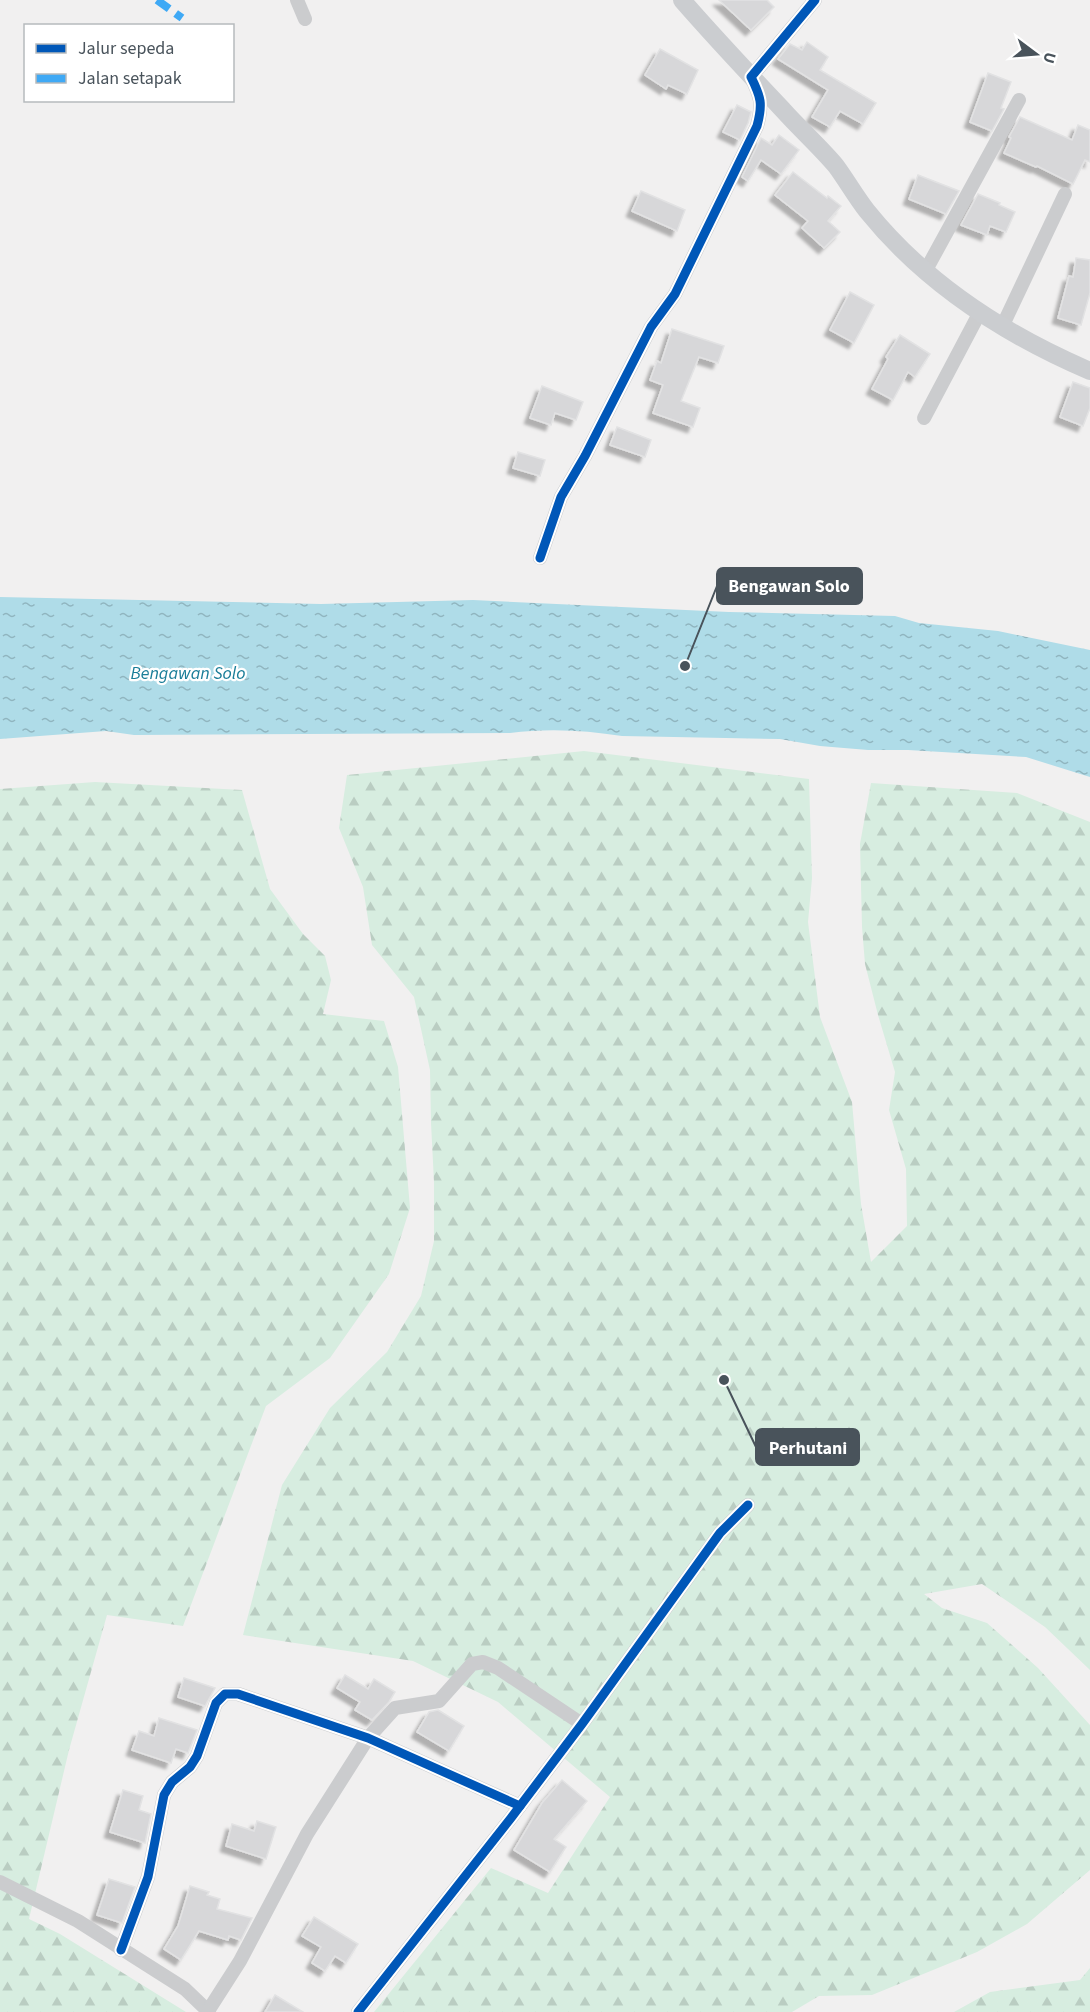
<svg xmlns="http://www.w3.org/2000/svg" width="1090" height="2012" viewBox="0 0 1090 2012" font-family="'Source Sans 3',sans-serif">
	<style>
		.forest { fill: url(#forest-firs) }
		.water { fill: url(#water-ripples) }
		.building { fill: #d7d7d9; stroke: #e2e2e3; stroke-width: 1.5; filter: url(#shadow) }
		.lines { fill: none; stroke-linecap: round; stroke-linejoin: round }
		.street { stroke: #cbccce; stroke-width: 14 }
		.secondary { stroke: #cbcdd0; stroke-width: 18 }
		.quiet { stroke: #3fa9f5; stroke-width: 8; stroke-dasharray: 15 8; stroke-linecap: butt }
		.cycleway-casing { stroke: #fff; stroke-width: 13 }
		.cycleway { stroke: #0057b8; stroke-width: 9 }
		.labels { text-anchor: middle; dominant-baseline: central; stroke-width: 4.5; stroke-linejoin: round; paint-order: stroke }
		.water-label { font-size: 18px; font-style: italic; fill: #197d98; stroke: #fff }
		.leader { fill: none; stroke: #49535b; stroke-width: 2 }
		.callout-dot { fill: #49535b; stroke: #fff; stroke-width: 2 }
		.callout { fill: #49535b; stroke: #49535b; stroke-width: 2 }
		.callout-label { font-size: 18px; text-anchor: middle; font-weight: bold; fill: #fff }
	</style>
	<defs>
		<pattern id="forest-firs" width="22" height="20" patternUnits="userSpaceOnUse" patternTransform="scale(1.5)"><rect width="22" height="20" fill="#d7ede0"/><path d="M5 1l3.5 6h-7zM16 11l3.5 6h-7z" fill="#bacdc2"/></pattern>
		<pattern id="water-ripples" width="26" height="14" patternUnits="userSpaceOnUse" patternTransform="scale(1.5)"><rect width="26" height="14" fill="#afdce8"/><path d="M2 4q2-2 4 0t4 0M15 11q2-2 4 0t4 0" fill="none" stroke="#90b5bf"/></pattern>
		<filter id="shadow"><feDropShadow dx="-5.5" dy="5.5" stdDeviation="1.5" flood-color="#0004"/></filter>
	</defs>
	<rect width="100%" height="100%" fill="#f1f0f0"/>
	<g class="forest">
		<polygon points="584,751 809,779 812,878 808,922 820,1017 852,1102 861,1204 871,1262 907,1226 906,1169 889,1110 895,1072 878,1015 865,964 862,927 860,844 871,783 1017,793 1090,822 1090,1670 1045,1627 982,1584 924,1594 942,1608 987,1623 1038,1668 1090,1725 1090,1870 1027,1924 977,1952 872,1995 819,1996 792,2012 374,2012 491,1868 548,1893 610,1797 498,1702 413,1661 243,1635 282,1485 330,1408 387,1352 421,1296 434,1241 434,1182 431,1123 430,1070 414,997 372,945 363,887 339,828 347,775"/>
		<polygon points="95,782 242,790 270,889 303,934 325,956 331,980 323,1014 384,1021 398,1067 410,1208 389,1274 330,1358 266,1406 183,1626 107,1615 69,1750 29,1919 60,1934 186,2012 0,2012 0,789"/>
		<polygon points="1090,1968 1090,2012 954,2012 990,1992 1080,1980"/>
	</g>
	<path class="water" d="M0,597L321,604L473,600L729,612L895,616L919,623L998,631L1090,650V777L1026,757L908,750H868L820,746L780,739L622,736C585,730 547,728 510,733L134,735L106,731L0,739Z"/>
	<g class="building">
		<polygon points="719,0 767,0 774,7 751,30"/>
		<polygon points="807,42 828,57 820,70 876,103 863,124 840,111 830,127 812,117 828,90 778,59 790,44 802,50"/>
		<polygon points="660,49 698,70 687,94 668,85 666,89 645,75"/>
		<polygon points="988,73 1011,82 1001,108 1004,109 992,131 970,122"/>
		<polygon points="737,105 751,112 748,123 740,140 723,132"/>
		<polygon points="1020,117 1072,140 1078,125 1090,130 1090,162 1085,160 1073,184 1037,166 1036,167 1004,153 1011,138 1009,137"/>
		<polygon points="779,135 799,150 781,174 761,160 748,181 742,177 761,138 772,145"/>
		<polygon points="793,172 827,198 828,196 841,206 828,221 840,232 824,248 802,228 808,221 775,195"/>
		<polygon points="918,175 959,191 946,214 909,199"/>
		<polygon points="641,191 685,210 677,231 632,211"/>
		<polygon points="978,194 1000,203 999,205 1015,212 1006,232 990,226 987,235 961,225"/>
		<polygon points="1076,258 1090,260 1090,293 1081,325 1058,318 1069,276 1073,277"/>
		<polygon points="850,292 874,305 854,343 830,330"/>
		<polygon points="672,329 724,346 718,363 699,357 681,401 700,408 693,427 653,413 663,385 650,380 657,361 661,363"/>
		<polygon points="900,335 930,354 915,377 908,372 893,400 872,389 888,359 886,357"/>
		<polygon points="1073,382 1090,388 1090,408 1083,426 1060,417"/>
		<polygon points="542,386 583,402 576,420 555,413 551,425 530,418"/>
		<polygon points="617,427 651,440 645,457 610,445"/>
		<polygon points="518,452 545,460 540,476 513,468"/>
		<polygon points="345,1675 368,1689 374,1679 395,1692 389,1702 372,1720 355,1710 360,1702 337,1688"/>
		<polygon points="184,1678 215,1688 205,1706 178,1697"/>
		<polygon points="438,1710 464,1726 449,1751 417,1732 429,1712"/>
		<polygon points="159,1718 197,1730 188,1753 176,1749 171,1763 132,1750 139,1731 154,1736"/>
		<polygon points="562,1780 587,1801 554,1839 566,1847 550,1872 514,1850 542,1803"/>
		<polygon points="123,1790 143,1796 139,1810 151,1814 145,1843 110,1832"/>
		<polygon points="257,1821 276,1827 266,1859 226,1846 232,1824 254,1831"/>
		<polygon points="109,1879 135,1887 122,1923 97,1915"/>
		<polygon points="190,1886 209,1892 207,1895 220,1899 217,1909 252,1918 241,1940 229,1936 228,1940 199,1931 181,1960 164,1949 178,1926"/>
		<polygon points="314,1917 358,1944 346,1963 335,1956 325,1971 312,1963 321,1947 302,1936"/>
		<polygon points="275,1995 303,2012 265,2012"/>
	</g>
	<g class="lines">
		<g class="street">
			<polyline points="297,0 305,19"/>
			<polyline points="926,270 1019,100"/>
			<polyline points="1002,327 1065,194"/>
			<polyline points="924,418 980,312"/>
			<path d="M540,558L561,497L585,456L651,327L675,294L757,126C763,104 761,97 751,77L815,0"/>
			<polyline points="0,1882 78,1921 185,1989 209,2012"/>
			<polyline points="121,1950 148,1877 164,1795 172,1782 190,1767 197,1756 216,1703 225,1694 238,1694 368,1738 520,1806"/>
			<polyline points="208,2011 240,1961 307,1834 368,1738 395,1708 439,1701 472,1664 483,1662 498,1668 582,1724"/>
			<polyline points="358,2012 511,1818 582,1724 720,1533 748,1505"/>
		</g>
		<path class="secondary" d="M682,0C715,38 749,74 783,110C800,129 820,147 836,166C847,181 856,197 867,211C925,283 1006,335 1090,371"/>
		<polyline class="quiet" points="157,0 182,18"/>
		<defs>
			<g id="cycleway">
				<path d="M540,558L561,497L585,456L651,327L675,294L757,126C763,104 761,97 751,77L815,0"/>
				<polyline points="121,1950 148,1877 164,1795 172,1782 190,1767 197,1756 216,1703 225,1694 238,1694 368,1738 520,1806"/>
				<polyline points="358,2012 511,1818 582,1724 720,1533 748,1505"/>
			</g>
		</defs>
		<use href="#cycleway" class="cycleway-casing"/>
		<use href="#cycleway" class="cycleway"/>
	</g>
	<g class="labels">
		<g class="water-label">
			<text x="188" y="673">Bengawan Solo</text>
		</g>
	</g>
	<path class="leader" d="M685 666L717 586M724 1380L756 1447"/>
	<g class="callout-dot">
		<circle cx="685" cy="666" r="6"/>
		<circle cx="724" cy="1380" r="6"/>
	</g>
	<g class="callout">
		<rect x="717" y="568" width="145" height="36" rx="6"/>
		<rect x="756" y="1429" width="103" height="36" rx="6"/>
	</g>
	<g class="callout-label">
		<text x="789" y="592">Bengawan Solo</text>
		<text x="808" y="1454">Perhutani</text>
	</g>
	<rect x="24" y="24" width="210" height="78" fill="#ffffff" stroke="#b6babd" stroke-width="1.5"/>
	<rect x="36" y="44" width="30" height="9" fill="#0057b8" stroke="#b6babd" stroke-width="1.5"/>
	<text x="78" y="54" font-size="18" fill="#49535b">Jalur sepeda</text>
	<rect x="36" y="74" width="30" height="9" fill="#3fa9f5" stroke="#b6babd" stroke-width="1.5"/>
	<text x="78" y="84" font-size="18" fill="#49535b">Jalan setapak</text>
	<g transform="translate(1036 54) rotate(106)" stroke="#ffffff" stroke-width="4.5" paint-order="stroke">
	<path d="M0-4.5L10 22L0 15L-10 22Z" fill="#49535b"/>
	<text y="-9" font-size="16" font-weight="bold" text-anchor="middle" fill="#49535b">U</text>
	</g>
</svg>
